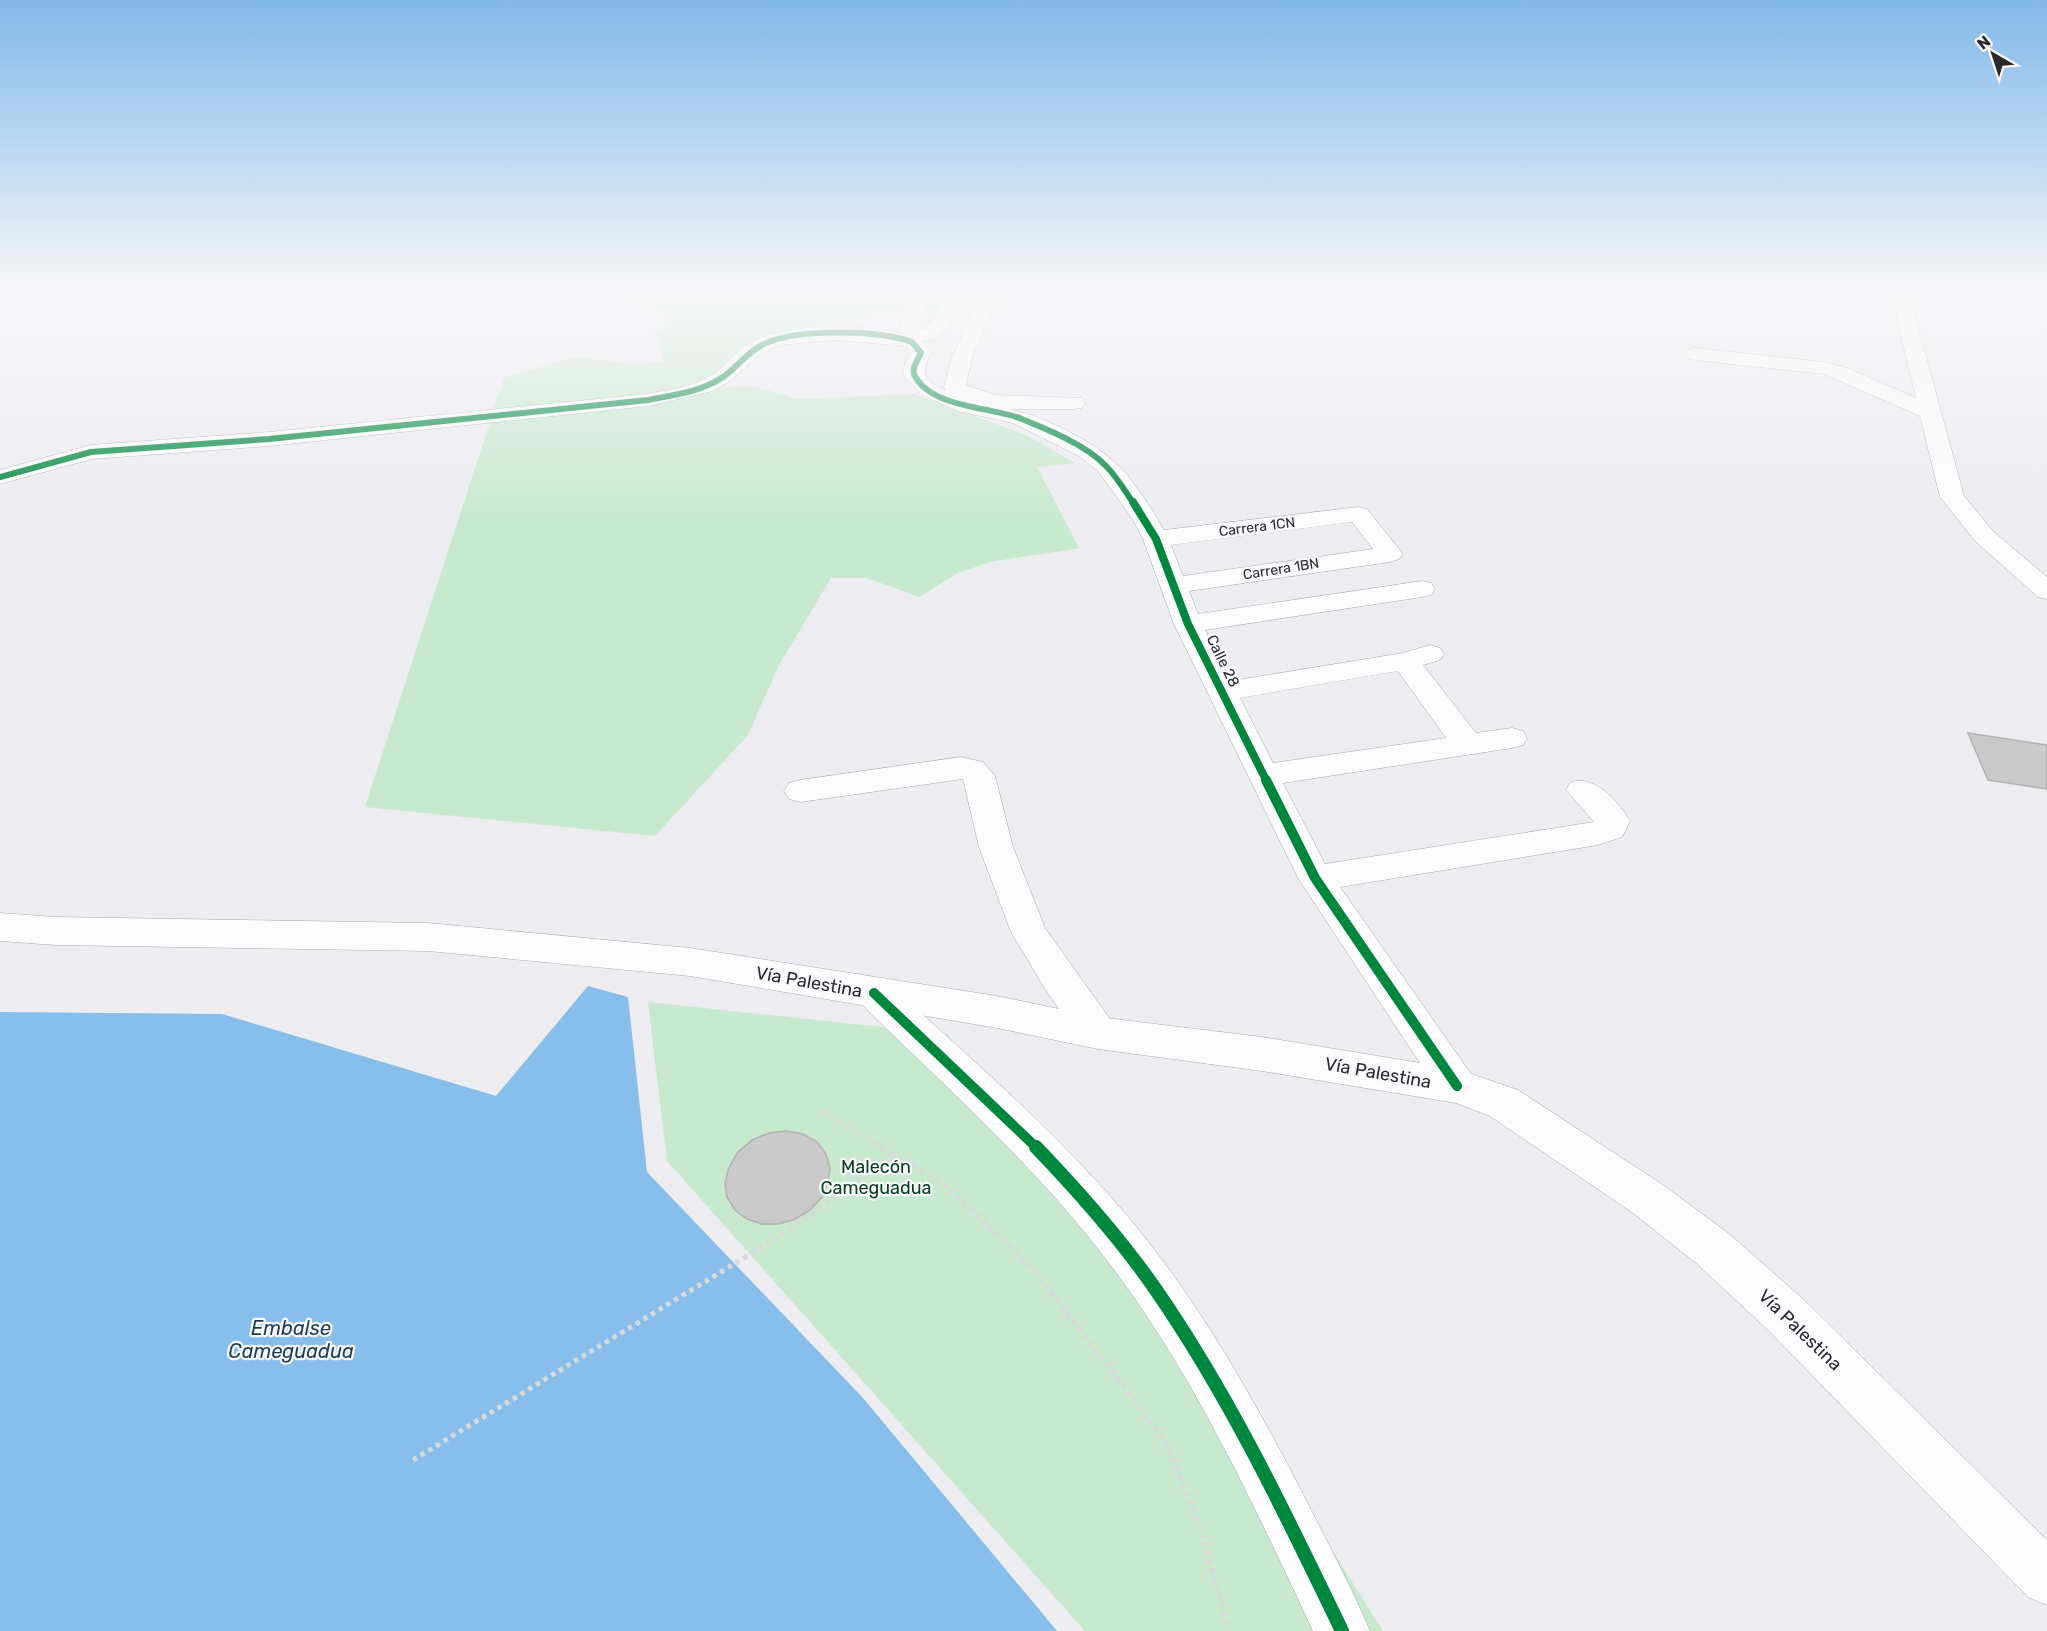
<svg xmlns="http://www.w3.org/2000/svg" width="2047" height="1631" viewBox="0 0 2047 1631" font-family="Rubik,sans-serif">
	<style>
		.green { fill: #c7e9ce }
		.water { fill: #87beeb }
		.building { fill: #cbcacb; stroke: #b3b2b3; stroke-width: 1.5 }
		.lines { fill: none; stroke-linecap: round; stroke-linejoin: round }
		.minor-casing { stroke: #a8a8ac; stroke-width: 1 }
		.major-casing { stroke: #a8a8ac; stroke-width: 1 }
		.path-far1 { stroke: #d9d9da; stroke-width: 4.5; stroke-dasharray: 3 3; stroke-linecap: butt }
		.path { stroke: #d9d9da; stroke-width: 5; stroke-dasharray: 4.5 4.5; stroke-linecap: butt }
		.minor { fill: #fcfcfd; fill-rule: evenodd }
		.major { fill: #fcfcfd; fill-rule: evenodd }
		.cycleway-far3-casing { stroke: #f9f9fe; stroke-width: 8 }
		.cycleway-far2-casing { stroke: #f9f9fe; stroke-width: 10 }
		.cycleway-far1-casing { stroke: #f9f9fe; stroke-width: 14 }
		.cycleway-casing { stroke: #f9f9fe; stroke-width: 17 }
		.cycleway-far3 { stroke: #00873e; stroke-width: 6 }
		.cycleway-far2 { stroke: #00873e; stroke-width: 8 }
		.cycleway-far1 { stroke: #00873e; stroke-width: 10 }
		.cycleway { stroke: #00873e; stroke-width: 14 }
		.labels { text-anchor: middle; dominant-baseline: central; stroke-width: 4.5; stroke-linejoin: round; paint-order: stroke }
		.far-street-label { font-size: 14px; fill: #29292c; stroke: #f9f9fe }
		.street-label { font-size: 15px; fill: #29292c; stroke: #f9f9fe }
		.near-street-label { font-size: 18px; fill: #29292c; stroke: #f9f9fe }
		.near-park-label { font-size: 18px; fill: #054117; stroke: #f9f9fe }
		.near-water-label { font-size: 20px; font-style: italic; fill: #1a3b55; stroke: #f9f9fe }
	</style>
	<rect width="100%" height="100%" fill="#ededf2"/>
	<g class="green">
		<polygon points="617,292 909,292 907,309 787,333 708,379 681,390 493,410 504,378 575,357 635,364 664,362 655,334 670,317"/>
		<polygon points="926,292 976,292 940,331 925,324"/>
		<polygon points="735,386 753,386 798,399 914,394 1026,435 1075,463 1037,467 1079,548 990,562 958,573 919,597 867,578 831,578 779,665 748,735 655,836 365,807 490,422 597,411"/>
		<polygon points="648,1002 947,1034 1220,1372 1383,1631 1085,1631 667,1161"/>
	</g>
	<polygon class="water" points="588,986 628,997 647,1172 863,1398 1057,1631 0,1631 0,1012 222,1014 496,1096"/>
	<g class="building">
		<polygon points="1968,733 2047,745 2047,789 1988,780"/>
		<polygon points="786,1131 803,1134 817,1142 826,1154 830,1168 828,1182 822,1197 810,1210 795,1219 779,1224 762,1224 747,1219 735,1210 727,1197 725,1183 729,1167 738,1152 752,1140 769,1133"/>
	</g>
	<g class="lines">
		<defs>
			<g id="minor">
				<path d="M907,292H925L920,329H924L955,292H974L937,338L922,341L931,353C920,375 924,381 947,391L944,387L952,357L982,292H1000L972,357L966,385L995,395L1082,398L1085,403L1082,408L1074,409H1010C1041,416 1088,438 1112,460C1131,476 1152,509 1164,530L1358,507L1367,509L1403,554L1399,559L1390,562L1189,591L1198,614L1422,581L1431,583L1435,589L1431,595L1422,597L1205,630L1231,681L1403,653L1430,645L1440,648L1444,654L1440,660L1423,665L1476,733L1512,728L1523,731L1527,738L1523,745L1512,748L1283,783L1325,864L1594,822L1566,790L1571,782C1595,775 1618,801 1630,821L1622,837L1598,845L1340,887L1471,1074L1477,1086L1471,1098L1457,1103L1443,1098L1298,878L1174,624L1143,539L1132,518L1098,471L1079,456L1013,423L958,411L922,395L905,378L903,369L911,353L904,346L836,340L781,345L760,354L730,381L713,391L648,406L269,446L92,459L0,484V470L91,445L269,432L648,394C672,389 698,386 718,371C730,361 739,348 754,341C789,323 862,325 900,333ZM1352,522L1373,549L1183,576L1171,545ZM1398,671L1446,738L1273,763L1240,698Z"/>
				<polygon points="1901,292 1924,292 1912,305 1964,496 1993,531 2047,577 2047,599 2038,597 1975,541 1940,497 1920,416 1824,374 1695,360 1688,358 1685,354 1688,350 1695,348 1824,362 1847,368 1916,398 1894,305"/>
				<polygon points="961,757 983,762 995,776 1013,847 1045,928 1112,1022 1118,1033 1112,1044 1098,1049 1084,1044 1047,992 1011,932 979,847 963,779 800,802 789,799 784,791 789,783 800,780"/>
				<path d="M874,978L887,982C963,1052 1042,1119 1110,1196C1189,1284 1248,1388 1302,1492C1325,1538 1350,1584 1370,1631H1313C1253,1503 1193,1372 1106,1259C1034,1165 945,1086 861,1004L855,993L861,982Z"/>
			</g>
			<polygon id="major" points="0,913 56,917 428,923 690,948 997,996 1098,1017 1262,1037 1457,1069 1518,1090 1663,1185 1728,1233 1802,1298 2047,1540 2047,1605 2028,1597 1768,1330 1696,1263 1633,1213 1490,1116 1456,1103 1262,1071 1098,1049 997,1028 690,976 428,951 56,945 0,941"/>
		</defs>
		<use href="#minor" class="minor-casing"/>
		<use href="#major" class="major-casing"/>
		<polyline class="path-far1" points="821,1111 884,1148"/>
		<g class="path">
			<polyline points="881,1147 947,1186 1033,1269 1165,1440 1203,1535 1228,1631"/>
			<polyline points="413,1460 770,1242 895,1155"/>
		</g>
		<use href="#minor" class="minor"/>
		<use href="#major" class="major"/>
		<defs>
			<path id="cycleway-far3" d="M0,477L91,452L269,439L648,400C673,395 701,392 723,377C737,368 746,353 762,345C795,328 877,330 912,342L921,353C917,361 910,370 916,378C934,408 993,407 1022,419C1049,430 1086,445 1106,466C1117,477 1125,491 1134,504"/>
			<polyline id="cycleway-far2" points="1133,502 1156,539 1188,624 1267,782"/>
			<g id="cycleway-far1">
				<polyline points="1266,780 1315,878 1457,1086"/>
				<polyline points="874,993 1037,1148"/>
			</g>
			<path id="cycleway" d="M1036,1147C1079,1192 1121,1239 1156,1290C1230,1397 1286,1515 1342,1631"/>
		</defs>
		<use href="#cycleway-far3" class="cycleway-far3-casing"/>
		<use href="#cycleway-far2" class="cycleway-far2-casing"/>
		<use href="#cycleway-far1" class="cycleway-far1-casing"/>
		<use href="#cycleway" class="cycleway-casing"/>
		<use href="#cycleway-far3" class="cycleway-far3"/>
		<use href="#cycleway-far2" class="cycleway-far2"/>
		<use href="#cycleway-far1" class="cycleway-far1"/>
		<use href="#cycleway" class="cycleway"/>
	</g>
	<linearGradient id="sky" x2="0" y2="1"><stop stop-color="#81b8e9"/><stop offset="0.56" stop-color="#f7f7f9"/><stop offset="1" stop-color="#f7f7f9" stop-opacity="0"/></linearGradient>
	<rect width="2047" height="520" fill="url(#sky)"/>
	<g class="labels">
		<g class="far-street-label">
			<text transform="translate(1257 527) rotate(-7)">Carrera 1CN</text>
			<text transform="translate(1281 569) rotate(-9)">Carrera 1BN</text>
		</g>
		<g class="street-label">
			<text transform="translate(1223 661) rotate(64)">Calle 28</text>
		</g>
		<g class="near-street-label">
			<text transform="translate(809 982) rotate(10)">Vía Palestina</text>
			<text transform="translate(1378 1073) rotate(10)">Vía Palestina</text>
			<text transform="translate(1800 1330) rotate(44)">Vía Palestina</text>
		</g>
		<g class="near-park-label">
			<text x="876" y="1167">Malecón<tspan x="876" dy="21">Cameguadua</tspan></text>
		</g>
		<g class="near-water-label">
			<text x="291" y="1328">Embalse<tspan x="291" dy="23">Cameguadua</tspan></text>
		</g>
	</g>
	<g transform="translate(1993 54) rotate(321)" stroke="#f9f9fe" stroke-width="4.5" paint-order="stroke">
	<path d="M0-4.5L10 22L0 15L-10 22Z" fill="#29292c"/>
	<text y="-9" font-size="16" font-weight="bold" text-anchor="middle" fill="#29292c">N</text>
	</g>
</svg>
